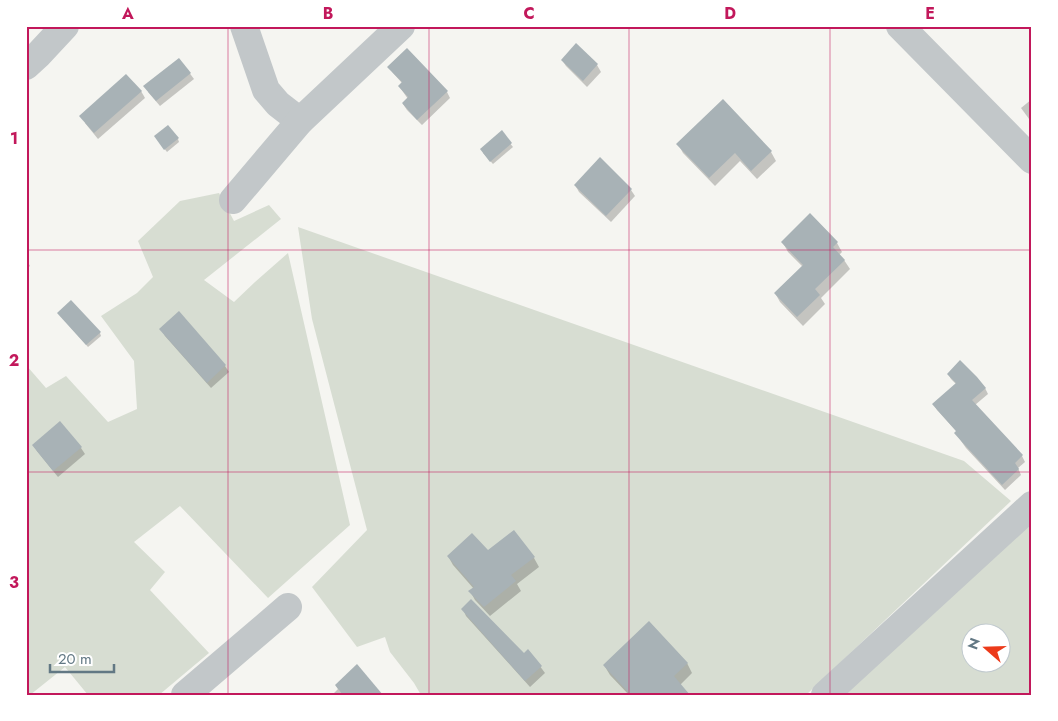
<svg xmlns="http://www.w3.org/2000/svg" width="1058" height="721" viewBox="0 0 1058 721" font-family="Jost,sans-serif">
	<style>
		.green { fill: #d7ddd2; fill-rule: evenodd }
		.shadow { fill: #0003 }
		.building { fill: #a8b2b6 }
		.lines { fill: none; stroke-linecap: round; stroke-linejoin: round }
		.minor { stroke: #c2c7c9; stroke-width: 28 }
		.grid { fill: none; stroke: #c2185b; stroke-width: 1; stroke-opacity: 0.55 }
		.neatline { fill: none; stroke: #c2185b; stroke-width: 2 }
		.grid-label { font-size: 16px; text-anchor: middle; font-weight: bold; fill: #c2185b }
	</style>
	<rect width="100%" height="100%" fill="#f5f5f1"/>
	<g class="green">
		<polygon points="219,193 234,221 269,205 281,219 204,280 234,302 255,282 288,253 350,525 268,598 180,506 134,542 165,572 150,590 209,653 159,695 88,695 65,667 30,695 26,695 26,365 46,388 66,376 108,422 137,409 134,361 101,316 137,293 153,277 138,241 180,201"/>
		<polygon points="298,227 964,461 1011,501 806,695 421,695 414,683 390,652 385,637 357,647 312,587 367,530 312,319"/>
		<path d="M1032,501V695H824ZM970,634H1000V664H970Z"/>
	</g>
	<g class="shadow">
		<polygon points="576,45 597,65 601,72 587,87 566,66 562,60"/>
		<polygon points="179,59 194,79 160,106 148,92"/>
		<polygon points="389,67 447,92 450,98 422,125 407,110 403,104 408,99 399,86 402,83 393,73"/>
		<polygon points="141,91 145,98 98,139 85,123"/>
		<polygon points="1032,99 1032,123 1021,108"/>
		<polygon points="723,100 771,152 776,161 757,179 740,161 715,186 683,153 678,144"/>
		<polygon points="501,132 513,147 493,164 483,153"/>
		<polygon points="157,139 178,139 179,142 167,152"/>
		<polygon points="575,185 631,190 635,196 611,222 579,192"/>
		<polygon points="783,243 837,243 842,252 839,255 844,260 850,269 821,298 825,304 803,326 780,302 775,293 803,267 788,252"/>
		<polygon points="26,259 30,266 26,269"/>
		<polygon points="58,313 100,333 101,336 88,347"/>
		<polygon points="161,329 225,366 229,372 211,388 165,336"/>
		<polygon points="948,374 985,388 988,394 975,405 1022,456 1025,462 1018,468 1021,475 1005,490 966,448 959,438 957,432 937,410 934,405 956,384 951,379"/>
		<polygon points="33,445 81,448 85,454 58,477 37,451"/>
		<polygon points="488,552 534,558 539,567 517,584 521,591 490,616 475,600 470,591 474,589 453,565 448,556"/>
		<polygon points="463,609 524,655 528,650 545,673 530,687 466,616"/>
		<polygon points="687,663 692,673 680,685 688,695 629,695 610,675 604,665"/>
		<polygon points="336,686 382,695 332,695 338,689"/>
	</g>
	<g class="building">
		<polygon points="576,43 598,64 583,81 561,60"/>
		<polygon points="407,48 448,91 417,120 402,103 408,97 398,86 402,82 387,67"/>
		<polygon points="179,58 191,73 156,101 143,86"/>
		<polygon points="126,74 142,91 94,133 79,116"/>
		<polygon points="723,99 772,151 751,171 735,153 709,178 676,144"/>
		<polygon points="168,125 179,138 164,150 154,136"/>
		<polygon points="502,130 512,143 490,162 480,149"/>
		<polygon points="600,157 632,189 606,216 574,185"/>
		<polygon points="810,213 838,242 833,247 845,260 815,289 820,295 797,317 774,293 803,265 781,242"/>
		<polygon points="71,300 101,332 86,345 57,313"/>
		<polygon points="179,311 226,365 207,383 159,329"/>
		<polygon points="960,360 977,377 986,388 972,400 1023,455 1015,463 1019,469 1002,485 962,442 954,433 956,431 932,404 956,383 947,374"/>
		<polygon points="60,421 82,447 53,471 32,445"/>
		<polygon points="514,530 535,557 511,575 516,581 484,607 468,591 474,587 447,556 472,533 488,550"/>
		<polygon points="471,599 524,653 528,649 542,666 525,681 461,609"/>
		<polygon points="649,621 688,663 674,676 690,695 631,695 603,665"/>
		<polygon points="357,664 383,695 343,695 335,685"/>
	</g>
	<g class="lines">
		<g class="minor">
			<polyline points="244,26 266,90 278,104 300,121"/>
			<polyline points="900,26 1032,160"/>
			<polyline points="26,66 38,55 65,26"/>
			<polyline points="233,200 300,121 401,26"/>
			<polyline points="185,695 288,607"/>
			<polyline points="825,695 1032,505"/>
		</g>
	</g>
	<path class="grid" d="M228,26V695M429,26V695M629,26V695M830,26V695M26,250H1032M26,472H1032"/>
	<rect width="1058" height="721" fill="none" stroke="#ffffff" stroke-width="55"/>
	<g transform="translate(986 648) rotate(290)"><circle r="24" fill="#ffffff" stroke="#c0c9ce"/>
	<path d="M0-4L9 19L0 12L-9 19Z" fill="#ec3a1a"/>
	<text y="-8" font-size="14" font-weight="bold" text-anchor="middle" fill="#627884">N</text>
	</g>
	<path d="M50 664v8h64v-8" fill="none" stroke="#627884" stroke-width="2.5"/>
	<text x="58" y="664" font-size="15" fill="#627884" stroke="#ffffff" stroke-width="4" paint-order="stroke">20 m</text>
	<rect x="28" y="28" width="1002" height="666" class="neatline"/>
	<g class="grid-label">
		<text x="128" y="19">A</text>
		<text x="328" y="19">B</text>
		<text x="529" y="19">C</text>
		<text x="730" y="19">D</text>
		<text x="930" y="19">E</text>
		<text x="14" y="144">1</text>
		<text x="14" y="366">2</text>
		<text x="14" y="588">3</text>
	</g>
</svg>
